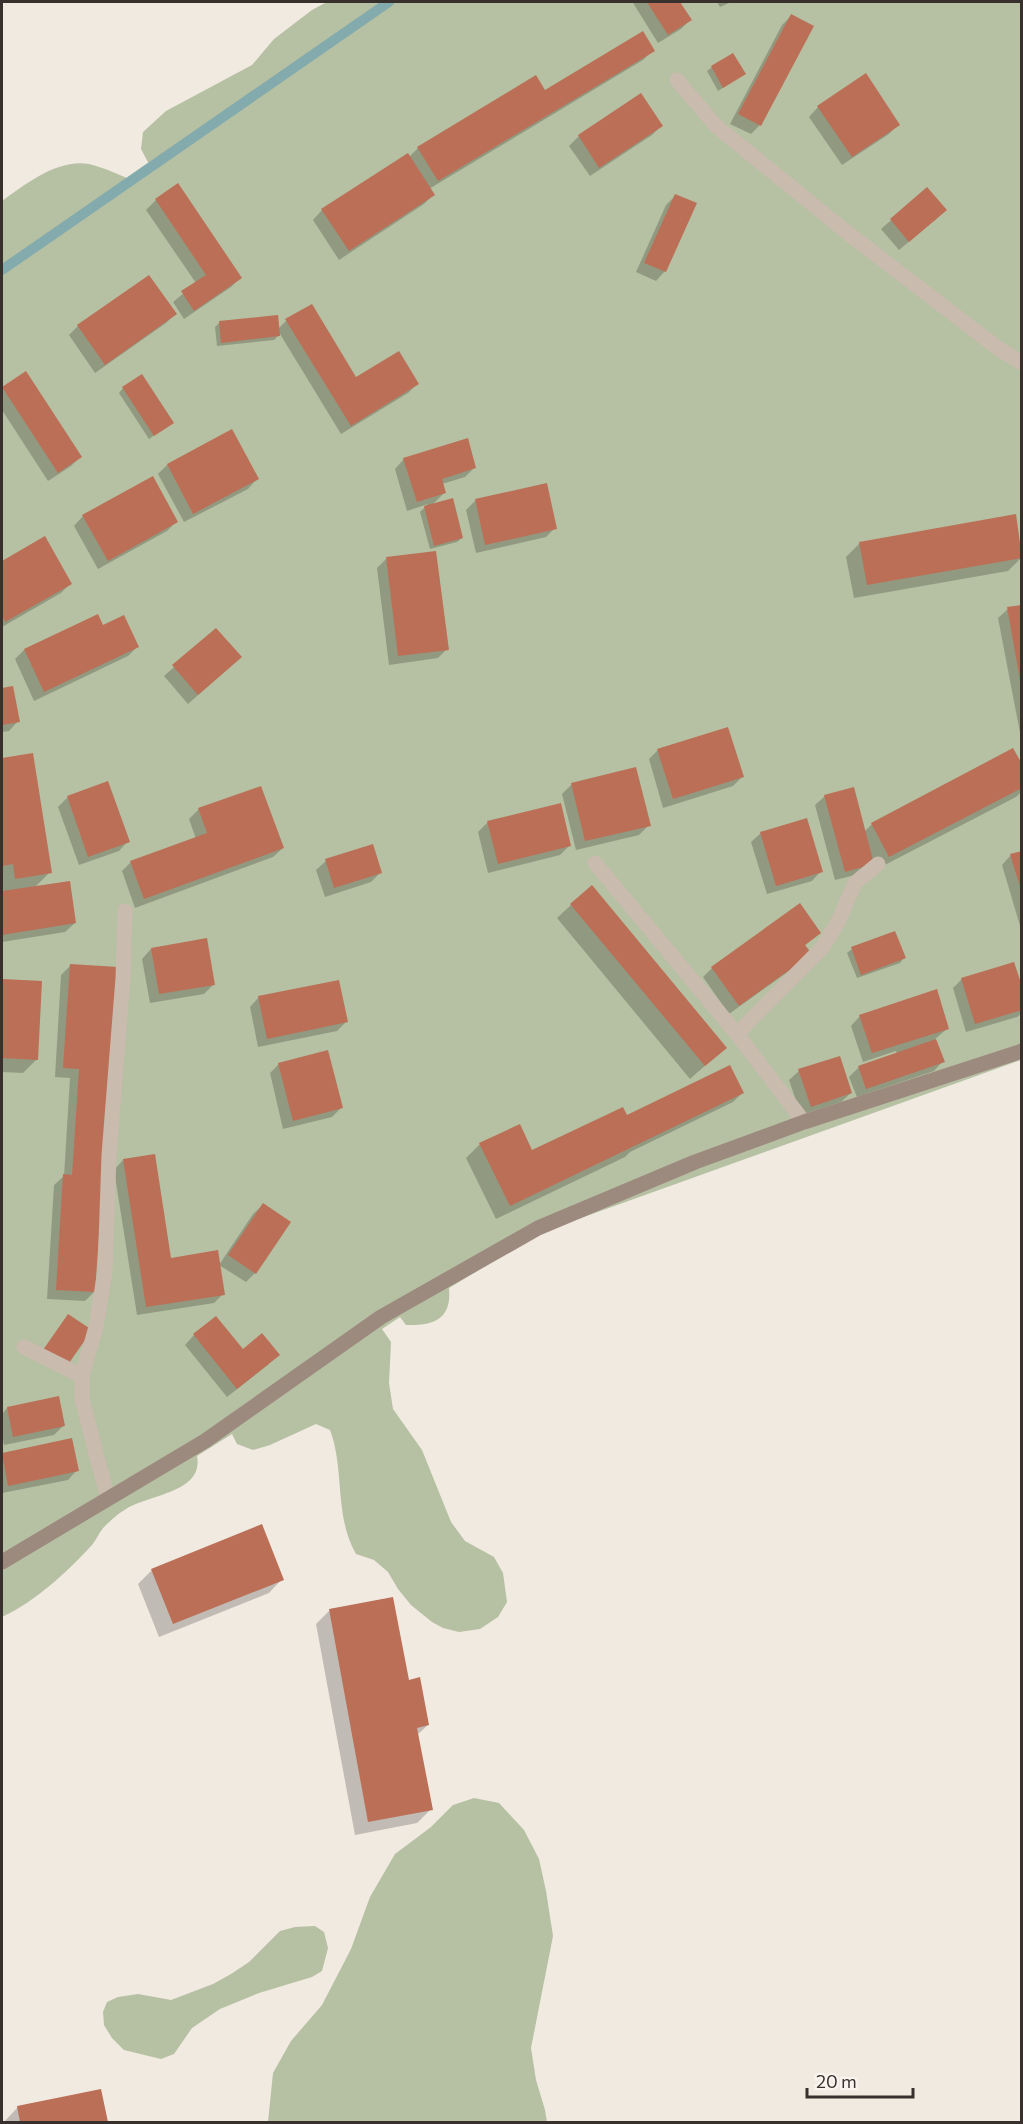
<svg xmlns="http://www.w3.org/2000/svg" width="1023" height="2124" viewBox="0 0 1023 2124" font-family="Commissioner,sans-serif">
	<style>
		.green { fill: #b6c0a2 }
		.shadow { fill: #0003 }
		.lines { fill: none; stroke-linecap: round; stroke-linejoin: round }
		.stream { stroke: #83aaac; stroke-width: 10 }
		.building { fill: #bb6f56 }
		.lane { stroke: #c9bbae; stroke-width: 15 }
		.secondary { stroke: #9d8a7f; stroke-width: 15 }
	</style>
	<rect width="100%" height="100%" fill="#f1eae1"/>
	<g class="green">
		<path d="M327,2H1021V1060L542,1232L449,1288C452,1320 433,1326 406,1325L400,1317L382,1329L391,1342L389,1383L393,1409L422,1450L451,1522L465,1541L494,1557L503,1573L507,1602L498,1617L480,1629L459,1632L443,1628L432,1622L411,1605L398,1589L388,1572L374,1560L356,1554C334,1516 345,1470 330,1430L316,1424L270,1445L253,1450L237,1444L232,1434L197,1456C204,1493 149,1494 126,1509C119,1513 111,1520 105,1526C99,1532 97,1539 92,1545C66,1573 36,1601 2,1617V201C26,184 57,159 89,164C106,168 121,176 137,182L158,167L149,164L141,149L143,132L166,111L252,65L274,39L312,10Z"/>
		<polygon points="474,1798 499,1803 524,1830 539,1859 546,1891 553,1936 531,2048 536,2080 545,2110 547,2122 268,2122 273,2073 291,2041 322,2005 351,1949 370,1897 395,1854 431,1827 453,1805"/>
		<polygon points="315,1926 324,1932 328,1948 322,1971 312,1977 259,1993 220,2009 192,2028 174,2054 161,2059 124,2050 112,2038 104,2025 103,2012 107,2002 118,1997 138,1994 171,2000 213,1984 231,1974 249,1962 280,1931 295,1927"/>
	</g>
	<g class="shadow">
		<polygon points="634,2 678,2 690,20 681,29 658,43 633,3"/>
		<polygon points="717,2 731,2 720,7"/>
		<polygon points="791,16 760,125 751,134 730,124 782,25"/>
		<polygon points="653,50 643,60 429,189 433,195 424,204 339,260 313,220 322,210 409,157 418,148 544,92"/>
		<polygon points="712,67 744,74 718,91 707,71"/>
		<polygon points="641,95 661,126 652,135 590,176 569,146 579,136"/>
		<polygon points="818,107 899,124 889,134 842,165 809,117"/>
		<polygon points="177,185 240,278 231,287 184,319 173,302 196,283 146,210 156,200"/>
		<polygon points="927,189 936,219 899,250 881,229"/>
		<polygon points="675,196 665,271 656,281 636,272 666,205"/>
		<polygon points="175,314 166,323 95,373 69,335 78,326"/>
		<polygon points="286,321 356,379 417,384 408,393 341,434 280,334 274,340 217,346 215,327 220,322 278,329"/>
		<polygon points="25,373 80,457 71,466 48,481 2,410 2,389"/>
		<polygon points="123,388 172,423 149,439 119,393"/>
		<polygon points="232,431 257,479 248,489 184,522 158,474 167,465"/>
		<polygon points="404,459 475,467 465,477 442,484 445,492 431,506 462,538 457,542 430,549 420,512 428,504 407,511 395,469"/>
		<polygon points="476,500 555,528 546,537 476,553 466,510"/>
		<polygon points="83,516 176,522 167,531 98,569 74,526"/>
		<polygon points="44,538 70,584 61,593 2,627 2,563"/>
		<polygon points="860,543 1022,557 1008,571 854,598 846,557"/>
		<polygon points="386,559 447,649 438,658 389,665 377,568"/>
		<polygon points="1022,606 1022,743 998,618 1008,609"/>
		<polygon points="97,616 103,627 137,647 128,656 34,701 15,659 24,650"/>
		<polygon points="216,630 231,666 188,704 164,676"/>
		<polygon points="12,687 18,721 9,731 2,732 2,689"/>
		<polygon points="658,750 742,777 733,786 663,808 649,759"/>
		<polygon points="2,756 50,872 34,888 75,923 65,932 2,942"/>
		<polygon points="1022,767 1022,791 1016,797 875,870 835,880 815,805 825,796 864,832 872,824"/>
		<polygon points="635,769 649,825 639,835 576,850 562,794 571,785"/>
		<polygon points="107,783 128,841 119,851 79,865 58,807 67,798"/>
		<polygon points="260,788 283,848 273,857 135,908 122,871 131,862 196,839 189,819 198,810"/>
		<polygon points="488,822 569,846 560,855 488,873 478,832"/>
		<polygon points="761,833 821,871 812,881 767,894 751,842"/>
		<polygon points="1022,852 1022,928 1021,929 1002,865 1011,855"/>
		<polygon points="326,861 380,873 371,882 325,897 316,870"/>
		<polygon points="571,905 725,1048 690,1079 557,918"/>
		<polygon points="820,933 804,946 800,963 729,1014 703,977 712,968"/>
		<polygon points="151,949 214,984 204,994 150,1003 142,959"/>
		<polygon points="852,949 904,958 900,963 857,978 847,953"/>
		<polygon points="71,965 116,968 94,1292 85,1301 47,1299 54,1185 64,1176 70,1078 55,1077 61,975"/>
		<polygon points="962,979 1022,991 1022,1013 1017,1017 966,1032 953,988"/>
		<polygon points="2,980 41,982 37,1059 23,1073 2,1072"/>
		<polygon points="259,997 347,1021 337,1031 258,1047 250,1007"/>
		<polygon points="860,1016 948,1028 935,1039 943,1061 934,1071 857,1097 849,1077 859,1067 897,1054 896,1051 863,1062 851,1026"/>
		<polygon points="279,1064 341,1108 332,1117 283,1129 270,1073"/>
		<polygon points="799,1071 851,1093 841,1102 801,1115 789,1080"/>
		<polygon points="742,1093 733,1102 630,1152 625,1157 496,1219 466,1158 480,1144 532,1152 626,1118"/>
		<polygon points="123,1160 170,1259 223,1294 214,1303 137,1315 114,1170"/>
		<polygon points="263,1205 255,1273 246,1282 219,1265 253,1214"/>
		<polygon points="194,1335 243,1351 269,1364 227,1397 185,1345"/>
		<polygon points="7,1408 64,1425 54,1435 4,1445 2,1434 2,1414"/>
		<polygon points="71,1440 77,1470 68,1480 2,1493 2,1455"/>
		<polygon points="152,1570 282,1579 269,1593 159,1637 138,1584"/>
		<polygon points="329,1611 408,1681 428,1725 417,1735 431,1809 417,1823 355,1835 316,1624"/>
		<polygon points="100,2090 107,2122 4,2122 18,2107"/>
	</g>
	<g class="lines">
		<polyline class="stream" points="2,270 389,2"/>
	</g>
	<g class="building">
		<polygon points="647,2 680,2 692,20 668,35"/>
		<polygon points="791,14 814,26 761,126 738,114"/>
		<polygon points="643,31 655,51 438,181 417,147 536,75 545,90"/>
		<polygon points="733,53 746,74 723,88 711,66"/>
		<polygon points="866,73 900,125 852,157 817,106"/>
		<polygon points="641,93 663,126 599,168 578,135"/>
		<polygon points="408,153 435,195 349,251 321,209"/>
		<polygon points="178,183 242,278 194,311 181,291 206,275 155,199"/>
		<polygon points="927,187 947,210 909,242 890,219"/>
		<polygon points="675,194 697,203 666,272 644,263"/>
		<polygon points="149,275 177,314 105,365 77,325"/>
		<polygon points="312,304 356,377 399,351 419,384 351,426 285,319"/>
		<polygon points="278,315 280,336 221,343 219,321"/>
		<polygon points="26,371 82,457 58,473 2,387"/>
		<polygon points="142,374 174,423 154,436 122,387"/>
		<polygon points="232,429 259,479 193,514 167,464"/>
		<polygon points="468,438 476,468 442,479 446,493 417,502 403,458"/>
		<polygon points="153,476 178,522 108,561 82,515"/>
		<polygon points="547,483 557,529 485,545 475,499"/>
		<polygon points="453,498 463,538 434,546 424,506"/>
		<polygon points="1016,514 1022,558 867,585 859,542"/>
		<polygon points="45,536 72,584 5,622 2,615 2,561"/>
		<polygon points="436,551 449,650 398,656 386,557"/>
		<polygon points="1022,605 1022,680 1020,680 1007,607"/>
		<polygon points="98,614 103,625 124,615 139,647 44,692 24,649"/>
		<polygon points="216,628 242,657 198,695 172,665"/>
		<polygon points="13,686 20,722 2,725 2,688"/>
		<polygon points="728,727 744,777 673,799 657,749"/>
		<polygon points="1013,748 1022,764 1022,788 889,857 871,823"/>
		<polygon points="33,753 52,873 15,879 13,864 2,866 2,758"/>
		<polygon points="636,767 651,826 585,841 571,783"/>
		<polygon points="108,781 130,842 88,857 67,796"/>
		<polygon points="261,786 284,848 144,899 130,861 207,833 198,808"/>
		<polygon points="854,787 874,864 845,872 824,795"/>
		<polygon points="561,803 571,846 498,864 487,821"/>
		<polygon points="807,818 823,872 776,886 760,832"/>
		<polygon points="373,844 382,873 334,888 325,859"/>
		<polygon points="1022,851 1022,890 1021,890 1010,854"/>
		<polygon points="70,881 76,923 2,935 2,891"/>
		<polygon points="592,885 727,1048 705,1066 570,904"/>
		<polygon points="800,903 821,933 805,945 812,954 739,1006 711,967"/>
		<polygon points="895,931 906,958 861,975 851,947"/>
		<polygon points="207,938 215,985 159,994 151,948"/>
		<polygon points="1014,962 1022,986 1022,1010 975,1024 961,978"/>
		<polygon points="70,964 118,967 95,1292 56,1290 63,1174 72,1175 79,1069 63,1068"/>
		<polygon points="2,979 42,981 38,1060 2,1058"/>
		<polygon points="339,980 348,1022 267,1039 258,996"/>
		<polygon points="937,989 949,1029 872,1053 859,1015"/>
		<polygon points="936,1039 945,1062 866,1089 858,1066"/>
		<polygon points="328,1050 343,1108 293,1121 278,1063"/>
		<polygon points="840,1056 852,1093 811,1107 798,1069"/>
		<polygon points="730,1065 744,1093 510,1206 479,1143 520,1124 532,1150 623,1107 627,1115"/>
		<polygon points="155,1154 171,1258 218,1250 225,1295 146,1307 123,1159"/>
		<polygon points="263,1203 291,1222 256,1274 228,1255"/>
		<polygon points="68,1314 92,1330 67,1366 43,1350"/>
		<polygon points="216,1316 243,1349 262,1333 280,1355 237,1389 193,1334"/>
		<polygon points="59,1396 65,1426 13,1437 7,1407"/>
		<polygon points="72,1438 79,1471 8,1486 2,1453"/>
		<polygon points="262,1524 284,1580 173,1624 151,1569"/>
		<polygon points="393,1597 409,1680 420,1677 429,1725 417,1728 433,1810 368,1822 329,1609"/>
		<polygon points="101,2089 108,2122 20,2122 17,2106"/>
	</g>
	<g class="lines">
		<g class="lane">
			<polyline points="677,80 716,126 849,234 999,349 1022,363"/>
			<polyline points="595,863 737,1034 804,1122"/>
			<polyline points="737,1034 822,948 838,922 855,883 878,864"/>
			<polyline points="24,1347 82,1376"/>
			<polyline points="108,1499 82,1399 82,1376 96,1327 105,1271 109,1155 123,978 125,911"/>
		</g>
		<polyline class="secondary" points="2,1562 205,1441 381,1317 538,1228 695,1162 804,1122 1022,1051"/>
	</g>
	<rect width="1023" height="2124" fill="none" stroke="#38302c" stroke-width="6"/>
	<path d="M807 2088v9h106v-9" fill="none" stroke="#38302c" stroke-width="3"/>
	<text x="816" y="2088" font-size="18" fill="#38302c" stroke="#f9f4ee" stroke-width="4.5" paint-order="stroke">20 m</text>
</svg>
